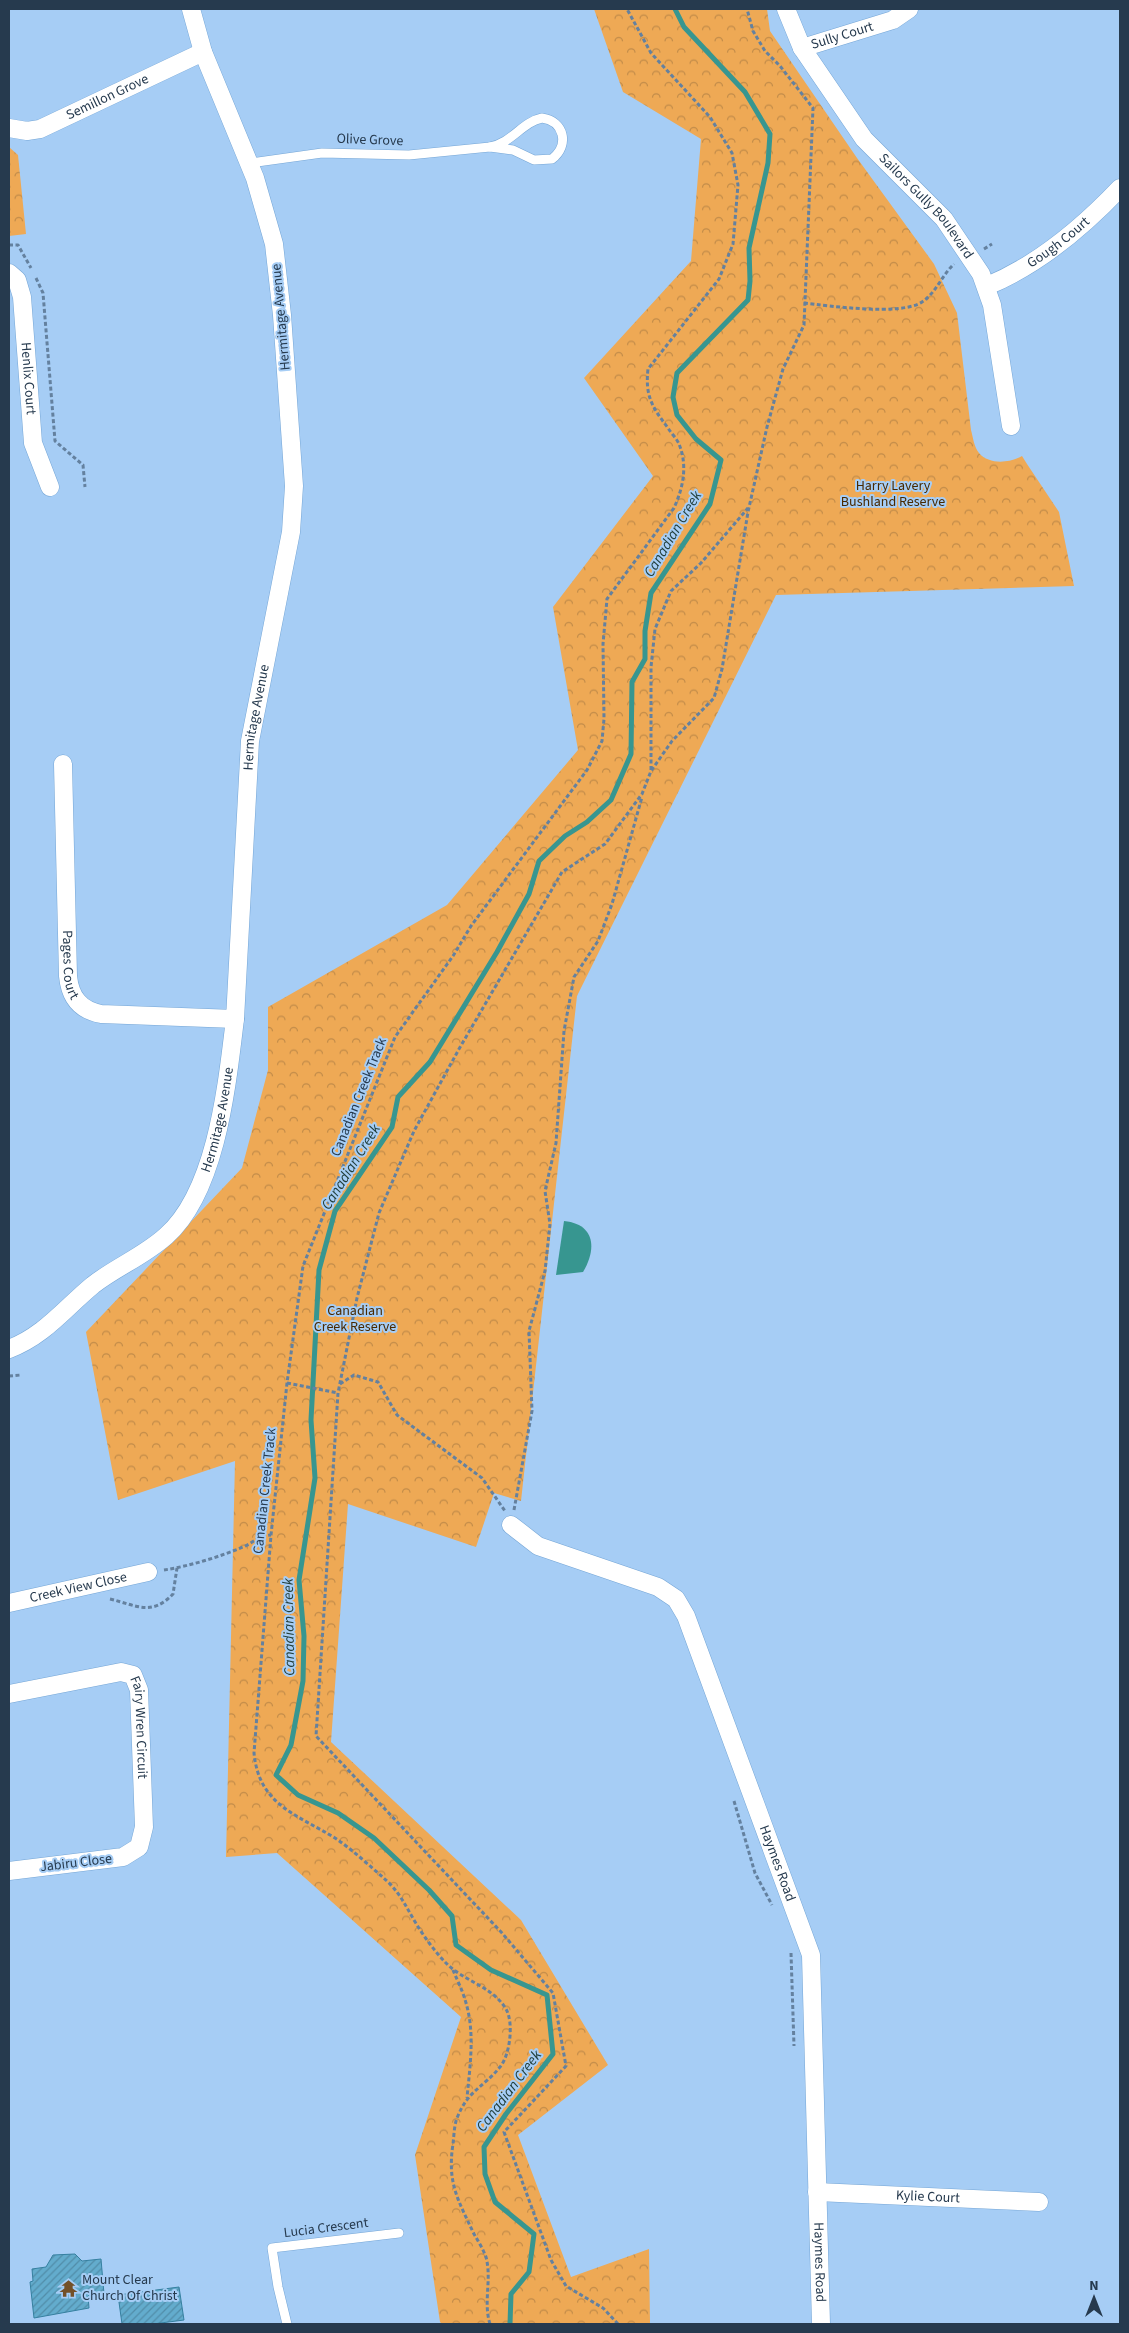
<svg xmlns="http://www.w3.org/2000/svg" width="1129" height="2333" viewBox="0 0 1129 2333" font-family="'Source Sans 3',sans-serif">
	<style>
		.park { fill: url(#park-crowns) }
		.water { fill: #379690 }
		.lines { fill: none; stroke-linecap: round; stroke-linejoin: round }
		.stream { stroke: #379690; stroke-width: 5 }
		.building { fill: url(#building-hatch); stroke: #3580a0 }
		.lane-casing { stroke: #75a6d6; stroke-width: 10 }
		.street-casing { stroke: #75a6d6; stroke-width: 19 }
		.path { stroke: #64819f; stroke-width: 3; stroke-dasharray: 4 2.5; stroke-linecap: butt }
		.lane { stroke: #fff; stroke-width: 9 }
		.street { stroke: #fff; stroke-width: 18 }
		.labels { text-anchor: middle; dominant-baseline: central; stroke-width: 4; stroke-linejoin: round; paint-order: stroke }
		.street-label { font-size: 14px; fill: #263a4e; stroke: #a6cdf5 }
		.park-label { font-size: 14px; fill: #482900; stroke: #a6cdf5 }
		.poi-label { font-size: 14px; fill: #263a4e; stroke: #a6cdf5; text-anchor: start }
		.water-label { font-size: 15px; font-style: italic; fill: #223f3c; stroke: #a6cdf5 }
	</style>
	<defs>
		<pattern id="park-crowns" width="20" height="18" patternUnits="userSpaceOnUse" patternTransform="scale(1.25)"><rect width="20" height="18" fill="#eea955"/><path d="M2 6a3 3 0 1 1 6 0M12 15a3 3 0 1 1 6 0" fill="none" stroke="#c18b49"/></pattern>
		<pattern id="building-hatch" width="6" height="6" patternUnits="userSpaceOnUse" patternTransform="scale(1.25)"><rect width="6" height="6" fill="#63accd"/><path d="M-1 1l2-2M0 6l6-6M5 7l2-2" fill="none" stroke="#518da9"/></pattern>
	</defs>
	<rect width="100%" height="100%" fill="#a6cdf5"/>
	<g class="park">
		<path d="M594,9H767L770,31L857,158L934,264L957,313L971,430C973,437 974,447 979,453C989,465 1010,463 1022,456L1027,464L1059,512L1074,586L776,595L577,996L521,1501L494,1493L476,1547L348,1504L331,1742L521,1920L608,2065L518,2135L571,2277L649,2249L650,2324H442L440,2322L415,2155L461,2017L277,1853L226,1857L235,1461L118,1500L86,1332L242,1168L268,1070V1007L447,905L578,750L553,607L653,476L584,378L691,261L701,139L623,92Z"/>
		<polygon points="9,147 18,155 26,234 9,236"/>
	</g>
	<path class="water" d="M564,1221C595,1224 597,1249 583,1272L556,1275Z"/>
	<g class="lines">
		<polyline class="stream" points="510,2324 511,2294 529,2272 534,2234 495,2202 485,2174 484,2147 506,2114 553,2054 547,1995 491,1970 456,1945 452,1916 429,1890 374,1838 338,1813 298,1795 276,1775 291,1745 303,1681 304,1636 299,1580 315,1478 311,1420 319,1270 335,1211 392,1127 398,1097 430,1062 497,952 529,894 539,861 565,836 587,822 611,800 631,754 632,682 645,659 645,631 651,593 710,504 721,460 696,439 677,415 673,397 677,373 748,300 750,281 749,248 768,163 770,134 745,92 684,27 675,9"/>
	</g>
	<g class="building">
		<polygon points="75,2254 82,2261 101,2259 104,2294 88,2296 89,2308 34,2318 30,2282 33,2281 32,2269 46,2267 53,2255"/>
		<polygon points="179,2287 184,2320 153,2324 122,2324 118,2295"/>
	</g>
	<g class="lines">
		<defs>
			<g id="lane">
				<path d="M542,118C564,121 570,145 552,159L534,160L513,150L490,147C512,143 522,122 542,118Z"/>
				<polyline points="250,163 322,153 409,155 490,147"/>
				<polyline points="287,2324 278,2287 272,2248 399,2233"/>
			</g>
			<g id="street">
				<path id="s1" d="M786,9L802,48L864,139L944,219L981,274L992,305L1011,426"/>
				<path id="s2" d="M802,48L893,20L909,9"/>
				<path id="s3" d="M9,128L27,131L40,129L203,52"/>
				<path id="s4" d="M9,273L17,280L22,297L33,443L50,487"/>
				<path id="s5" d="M987,286C1038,265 1082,228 1120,188"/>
				<path id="s6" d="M63,764L68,976C70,997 80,1010 101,1014L235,1019"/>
				<path id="s7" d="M9,1349C44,1336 65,1308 93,1285C116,1267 144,1256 166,1236C217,1191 227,1084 235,1019L250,741L291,532L294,486L282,315L274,244L255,178L203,52L191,9"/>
				<path id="s8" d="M511,1525L538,1546L658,1587L676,1599L686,1616L811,1955L821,2324"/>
				<path id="s9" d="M9,1603L148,1572"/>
				<path id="s10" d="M9,1694L121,1672L133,1675L139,1690L144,1827L139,1847L123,1857L9,1871"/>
				<path id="s11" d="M817,2192L1039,2202"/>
			</g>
		</defs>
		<use href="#lane" class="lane-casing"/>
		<use href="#street" class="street-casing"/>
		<g class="path">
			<polyline points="9,245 18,245 31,268"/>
			<polyline points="984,249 992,244"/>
			<polyline points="36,278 43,293 55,441 83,465 85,487"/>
			<path d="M804,303C830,306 901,316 922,302C936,293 942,275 954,264"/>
			<polyline points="651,770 651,667 655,629 671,591 701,563 748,508"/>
			<polyline points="9,1376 21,1375"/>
			<polyline points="287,1383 338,1393"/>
			<polyline points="340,1384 354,1375 378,1382 397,1415 482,1478 505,1511"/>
			<polyline points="514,1510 532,1411 529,1331 545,1271 550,1224 545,1191 556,1143 564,1031 574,977 598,941 612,904 642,797"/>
			<path d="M164,1570C190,1566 219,1557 243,1547C255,1542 257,1536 271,1535"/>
			<path d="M110,1599C136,1605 151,1617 173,1594L177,1568"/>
			<polyline points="734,1801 755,1873 772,1905"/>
			<polyline points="791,1953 794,2046"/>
			<path d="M453,1970C457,1980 463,1991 466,2003C475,2033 470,2066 467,2098"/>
			<path d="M490,2324C483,2302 492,2280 486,2257C483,2249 478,2241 474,2234C458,2200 447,2183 453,2144C454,2136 454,2126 457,2118C468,2090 483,2088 500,2067C510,2055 514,2023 506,2009C493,1987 464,1981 447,1964C436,1953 425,1938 417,1925C407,1909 401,1894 387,1881C371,1867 353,1850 335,1838C296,1814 259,1805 254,1753L271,1535L287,1383L303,1266L395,1037L453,956L471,926L587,770L602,741L604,719L603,644L607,599L674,508C683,488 688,466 679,444C677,439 671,433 668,428C652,407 645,396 648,369L719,279L733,244L738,185L732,153L710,117L651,53L627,9"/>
			<polyline points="618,2324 603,2308 566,2286 551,2260 504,2132 566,2066 553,1993 502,1933 316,1736 338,1393 357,1298 379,1213 414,1131 459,1049 562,872 605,844 642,794 651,771 672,741 714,698 722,669 748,512 767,427 783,369 804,325 813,108 780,66 765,51 753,31 747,9"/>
		</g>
		<use href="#lane" class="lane"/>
		<use href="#street" class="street"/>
	</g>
	<defs>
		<symbol id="temple-bare" viewBox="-9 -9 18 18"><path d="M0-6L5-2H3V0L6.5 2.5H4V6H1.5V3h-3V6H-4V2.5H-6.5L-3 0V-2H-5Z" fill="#735129" stroke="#a6cdf5" stroke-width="2.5" paint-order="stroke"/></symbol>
	</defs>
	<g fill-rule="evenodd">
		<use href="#temple-bare" x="56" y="2276" width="25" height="25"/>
	</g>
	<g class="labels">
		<g class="street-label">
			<text stroke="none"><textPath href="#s2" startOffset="42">Sully Court</textPath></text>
			<text stroke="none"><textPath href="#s3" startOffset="106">Semillon Grove</textPath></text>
			<text transform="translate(370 140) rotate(2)">Olive Grove</text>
			<text stroke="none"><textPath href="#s1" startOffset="244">Sailors Gully Boulevard</textPath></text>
			<text stroke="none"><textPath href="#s5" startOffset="84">Gough Court</textPath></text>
			<text transform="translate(281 317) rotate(-95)">Hermitage Avenue</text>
			<text stroke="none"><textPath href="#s4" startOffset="110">Henlix Court</textPath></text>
			<text stroke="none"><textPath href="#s7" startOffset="729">Hermitage Avenue</textPath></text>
			<text stroke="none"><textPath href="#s6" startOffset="201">Pages Court</textPath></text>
			<text transform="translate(359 1097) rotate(-68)">Canadian Creek Track</text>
			<text stroke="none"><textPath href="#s7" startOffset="324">Hermitage Avenue</textPath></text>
			<text transform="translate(265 1491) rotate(-84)">Canadian Creek Track</text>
			<text stroke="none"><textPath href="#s9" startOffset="71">Creek View Close</textPath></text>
			<text stroke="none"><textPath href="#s10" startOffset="180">Fairy Wren Circuit</textPath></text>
			<text transform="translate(76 1863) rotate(-7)">Jabiru Close</text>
			<text stroke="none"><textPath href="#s8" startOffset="466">Haymes Road</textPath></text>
			<text stroke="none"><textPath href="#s11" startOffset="111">Kylie Court</textPath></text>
			<text transform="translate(326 2228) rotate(-7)">Lucia Crescent</text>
			<text stroke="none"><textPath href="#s8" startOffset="871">Haymes Road</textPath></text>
		</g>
		<g class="park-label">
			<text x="893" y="486">Harry Lavery<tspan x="893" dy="16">Bushland Reserve</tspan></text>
			<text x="355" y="1311">Canadian<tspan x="355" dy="16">Creek Reserve</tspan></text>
		</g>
		<g class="poi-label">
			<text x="82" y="2280">Mount Clear<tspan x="82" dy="16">Church Of Christ</tspan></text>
		</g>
		<g class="water-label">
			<text transform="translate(673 534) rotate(-59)">Canadian Creek</text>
			<text transform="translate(351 1167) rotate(-58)">Canadian Creek</text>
			<text transform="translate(289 1627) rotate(-91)">Canadian Creek</text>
			<text transform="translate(509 2091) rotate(-53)">Canadian Creek</text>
		</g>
	</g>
	<rect width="1129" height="2333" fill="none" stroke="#263a4e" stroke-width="20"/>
	<g transform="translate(1094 2298)" stroke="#a6cdf5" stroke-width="4" paint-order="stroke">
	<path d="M0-4L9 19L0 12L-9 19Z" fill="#263a4e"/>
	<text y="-8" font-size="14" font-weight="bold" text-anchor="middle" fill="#263a4e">N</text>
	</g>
</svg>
